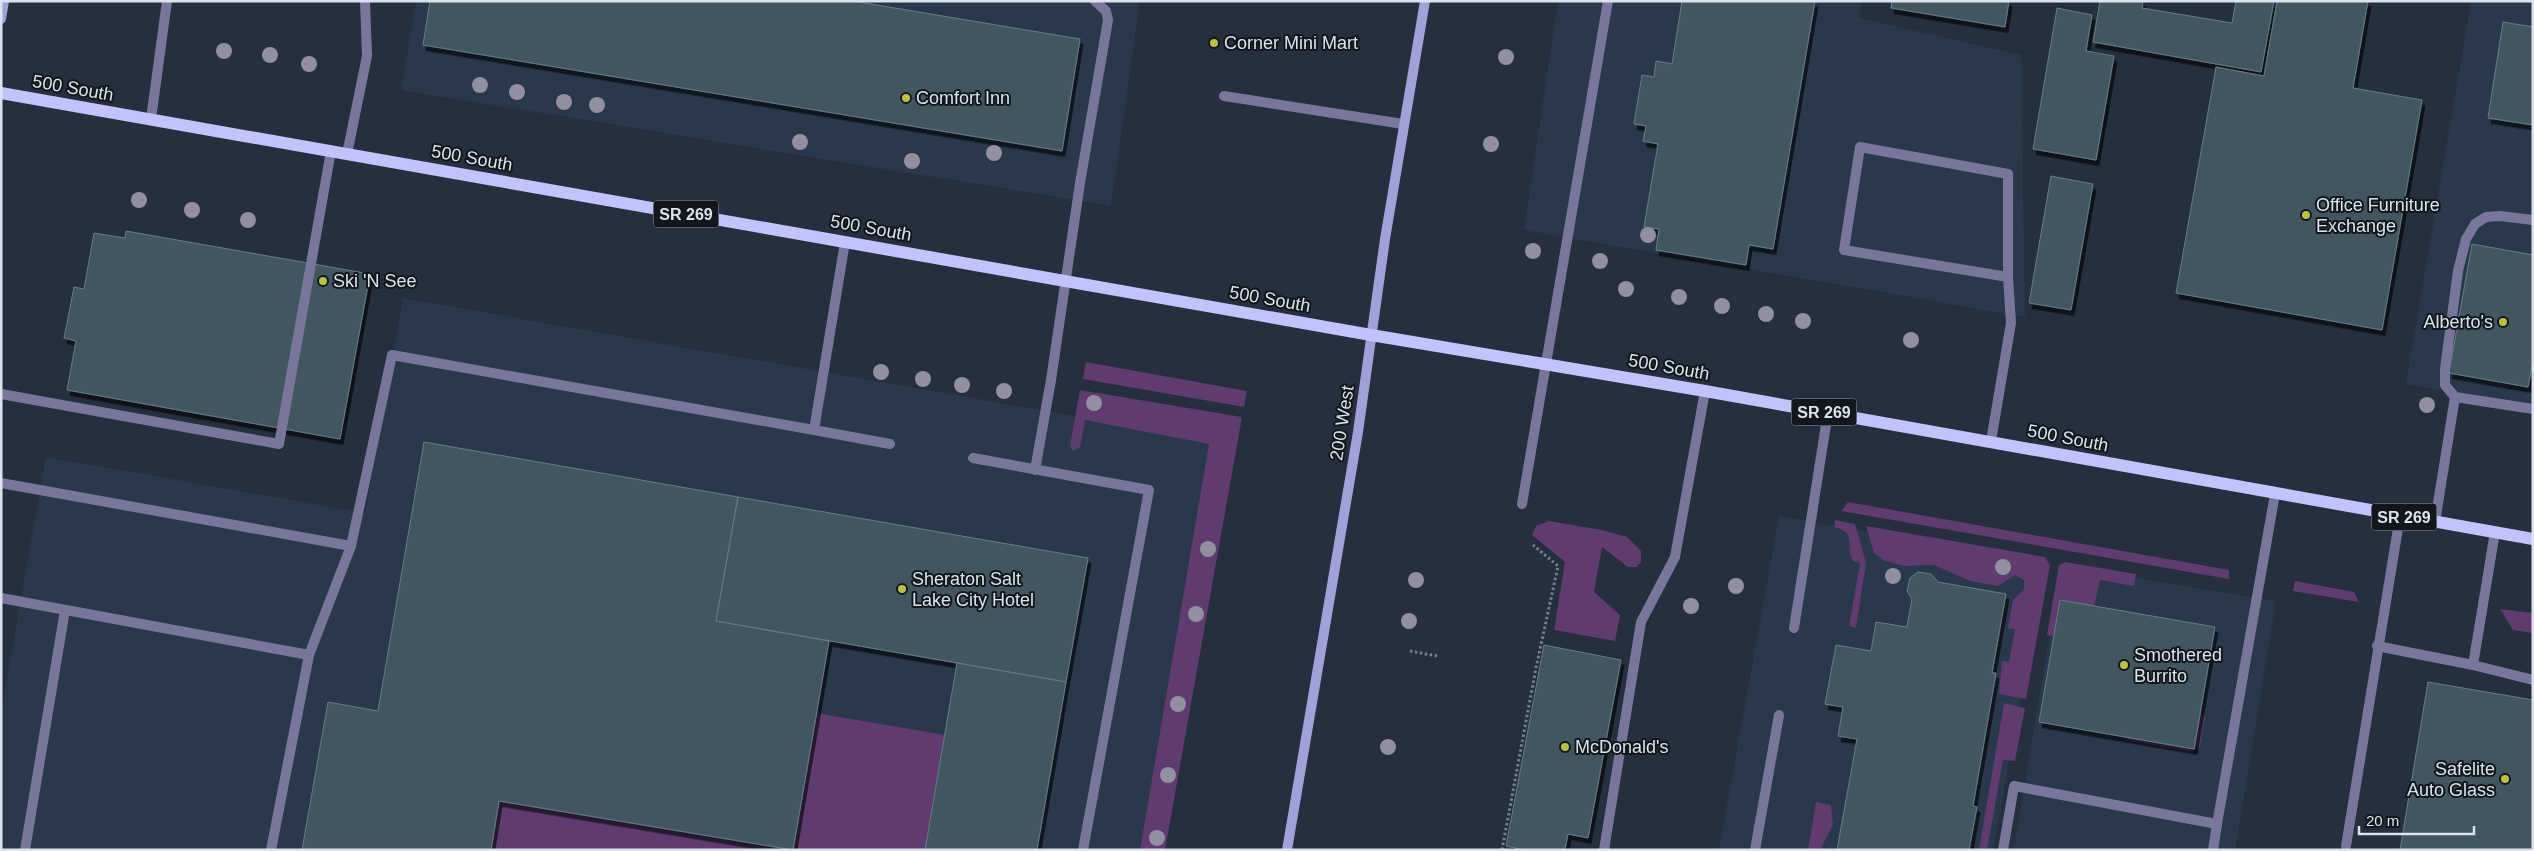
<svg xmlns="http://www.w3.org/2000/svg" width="2534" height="851" viewBox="0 0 2534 851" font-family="Helvetica,sans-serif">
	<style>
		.built { fill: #2a384c }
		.green { fill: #5f3b70 }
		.building { fill: #425761; stroke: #667c86; filter: url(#shadow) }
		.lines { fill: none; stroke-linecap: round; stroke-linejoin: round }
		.path { stroke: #777f8c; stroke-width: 3; stroke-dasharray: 2.5 2.5; stroke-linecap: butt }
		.lane { stroke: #78779b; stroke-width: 10 }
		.secondary { stroke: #a1a0d8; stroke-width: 10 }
		.primary { stroke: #c2c2fc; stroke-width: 12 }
		.tree { fill: #918fa0 }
		.poi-dot { fill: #bcc044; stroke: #12171d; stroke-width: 2 }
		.labels { text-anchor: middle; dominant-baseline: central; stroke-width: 4; stroke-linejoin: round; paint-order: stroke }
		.shield { fill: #12171d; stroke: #9fa6af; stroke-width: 1 }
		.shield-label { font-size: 16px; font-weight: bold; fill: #dce3ed }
		.poi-label { font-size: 18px; fill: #dce3ed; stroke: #12171d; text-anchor: start }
		.street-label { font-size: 18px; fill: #dce3ed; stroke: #12171d }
	</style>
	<defs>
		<filter id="shadow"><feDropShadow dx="3" dy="5.5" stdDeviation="0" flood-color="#0009"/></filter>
	</defs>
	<rect width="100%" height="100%" fill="#252f3d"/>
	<g class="built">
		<polygon points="416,1 1140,1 1111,206 401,90"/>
		<polygon points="1558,1 1862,1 1859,18 2021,55 2025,317 1524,230"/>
		<polygon points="2471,1 2533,1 2533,406 2406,384"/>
		<polygon points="403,298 1223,442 1152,850 1,850 1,712 46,457 365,513"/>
		<polygon points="1779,516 2045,563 1993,850 1719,850"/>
		<polygon points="2061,565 2276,601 2235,850 2014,850"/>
	</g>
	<g class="green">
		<polygon points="1086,362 1247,391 1244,407 1083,379"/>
		<polygon points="1080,390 1242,417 1165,850 1140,850 1209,444 1085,420 1080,447 1073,451 1070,446"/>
		<polygon points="1848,502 2229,570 2229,579 1841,511"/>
		<path d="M1835,520L1855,524L1866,563L1856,628L1849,626L1860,563L1853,561C1844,544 1858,533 1834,527Z"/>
		<polygon points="1549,521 1602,530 1627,537 1641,551 1641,562 1636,567 1628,567 1602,547 1594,592 1620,615 1615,641 1554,630 1565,562 1532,535 1536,526"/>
		<polygon points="1866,526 2045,557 2050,565 2026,699 1999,694 2002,661 2009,662 2015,629 2008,628 2013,600 2024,590 2024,580 2015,575 1998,586 1970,581 1934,565 1904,566 1883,560 1874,553"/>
		<polygon points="2065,562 2136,574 2134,586 2100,580 2094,606 2054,636 2047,635 2059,565"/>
		<polygon points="2295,581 2354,592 2359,602 2293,591"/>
		<polygon points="2500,609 2533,613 2533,633 2513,630"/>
		<polygon points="2004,703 2025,708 2015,761 2003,760 1987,850 1979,850"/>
		<polygon points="816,713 945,735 925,850 793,850"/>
		<polygon points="2200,715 2205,716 2200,747 2190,752 2126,740 2127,737"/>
		<polygon points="499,801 784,850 491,850"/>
		<polygon points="1816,802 1831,805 1833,825 1820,850 1808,850"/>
	</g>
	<g class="building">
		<polygon points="430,1 853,1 1080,39 1062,151 423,45"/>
		<polygon points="1682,1 1815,1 1773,249 1749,245 1746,265 1656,250 1659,229 1644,227 1658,144 1643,141 1646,126 1634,124 1642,75 1654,77 1656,61 1672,64"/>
		<polygon points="1892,1 2009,1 2005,27 1891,8"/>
		<polygon points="2100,1 2143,1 2142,8 2232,23 2236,1 2274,1 2261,72 2093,42"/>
		<polygon points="2277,1 2368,1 2353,88 2422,100 2382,330 2176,293 2216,67 2264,76"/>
		<polygon points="2057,8 2092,15 2086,51 2114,56 2096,160 2033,149"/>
		<polygon points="2503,22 2533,27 2533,125 2488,118"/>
		<polygon points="2051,176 2093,184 2071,310 2029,303"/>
		<polygon points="126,231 370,274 340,439 67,390 76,341 64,338 74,287 84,289 94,233 125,238"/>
		<polygon points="2472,244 2533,255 2533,360 2528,387 2449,373"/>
		<polygon points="424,442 738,497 716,621 829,641 793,850 499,801 491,850 302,850 328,702 378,711"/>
		<polygon points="738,497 1088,558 1066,682 716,621"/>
		<polygon points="1918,572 1931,574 1938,582 2006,594 1992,673 1996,673 1973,806 1977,807 1969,850 1837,850 1857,739 1838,736 1843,707 1825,704 1836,645 1871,651 1876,622 1907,627 1912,599 1907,591 1910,578"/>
		<polygon points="2060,600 2215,627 2194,749 2039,722"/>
		<polygon points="1544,645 1621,660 1588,838 1568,834 1565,850 1525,850 1506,846"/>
		<polygon points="957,663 1066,682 1037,850 925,850"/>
		<polygon points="2428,682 2533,700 2533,850 2400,850"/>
	</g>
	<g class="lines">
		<g class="path">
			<polyline points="1410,651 1437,656"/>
			<polyline points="1502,850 1536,668 1558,566 1533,545"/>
		</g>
		<g class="lane">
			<polyline points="1224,96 1403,124"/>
			<polyline points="151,119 167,1"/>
			<polyline points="347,154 367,56 365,1"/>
			<polyline points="2533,220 2500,216 2486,217 2475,224 2466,239 2458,271 2445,369 2445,385 2455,397 2533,409"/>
			<polyline points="1,394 279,444 331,151"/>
			<polyline points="814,430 890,444"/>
			<polyline points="1991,441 2011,323 2008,277 2008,174 1860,147 1844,250 2008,277"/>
			<polyline points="973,458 1149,490 1083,850"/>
			<polyline points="1035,470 1051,380 1080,183 1108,20 1106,11 1095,1"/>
			<polyline points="1,483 351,546 309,655 1,598"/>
			<polyline points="1522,504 1608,1"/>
			<polyline points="2435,522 2455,397"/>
			<polyline points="2495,532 2473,665 2533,680"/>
			<polyline points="351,546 392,355 814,430 845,242"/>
			<polyline points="1794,628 1828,412"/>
			<polyline points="2377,646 2473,665"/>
			<polyline points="2346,846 2400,516"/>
			<polyline points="25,850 65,610"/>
			<polyline points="271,850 309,655"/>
			<polyline points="1604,850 1641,622 1675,557 1705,391"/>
			<polyline points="1755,850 1779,715"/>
			<polyline points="2003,850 2014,786 2217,824 2275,494"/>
			<polyline points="2213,850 2217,824"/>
		</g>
		<g class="secondary">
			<polyline points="1,19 4,1"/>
			<polyline points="1287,850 1358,432 1385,239 1425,1"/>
		</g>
		<polyline class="primary" points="1,93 1371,335 1705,391 2533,539"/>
	</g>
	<g class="tree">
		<circle cx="224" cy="51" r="8"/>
		<circle cx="270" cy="55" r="8"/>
		<circle cx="1506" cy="57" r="8"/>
		<circle cx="309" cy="64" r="8"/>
		<circle cx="480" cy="85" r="8"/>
		<circle cx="517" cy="92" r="8"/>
		<circle cx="564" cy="102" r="8"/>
		<circle cx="597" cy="105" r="8"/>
		<circle cx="800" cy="142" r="8"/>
		<circle cx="1491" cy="144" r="8"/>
		<circle cx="994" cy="153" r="8"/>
		<circle cx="912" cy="161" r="8"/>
		<circle cx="139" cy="200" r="8"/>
		<circle cx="192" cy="210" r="8"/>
		<circle cx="248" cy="220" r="8"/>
		<circle cx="1648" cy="235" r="8"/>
		<circle cx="1533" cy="251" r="8"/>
		<circle cx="1600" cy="261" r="8"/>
		<circle cx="1626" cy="289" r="8"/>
		<circle cx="1679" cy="297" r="8"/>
		<circle cx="1722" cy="306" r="8"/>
		<circle cx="1766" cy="314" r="8"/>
		<circle cx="1803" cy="321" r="8"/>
		<circle cx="1911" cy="340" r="8"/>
		<circle cx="881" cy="372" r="8"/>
		<circle cx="923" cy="379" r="8"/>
		<circle cx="962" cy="385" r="8"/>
		<circle cx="1004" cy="391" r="8"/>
		<circle cx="1094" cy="403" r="8"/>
		<circle cx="2427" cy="405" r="8"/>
		<circle cx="1208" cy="549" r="8"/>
		<circle cx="2003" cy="567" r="8"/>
		<circle cx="1893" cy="576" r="8"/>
		<circle cx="1416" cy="580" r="8"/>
		<circle cx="1736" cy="586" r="8"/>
		<circle cx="1691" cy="606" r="8"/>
		<circle cx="1196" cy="614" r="8"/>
		<circle cx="1409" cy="621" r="8"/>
		<circle cx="1178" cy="704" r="8"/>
		<circle cx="1388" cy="747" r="8"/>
		<circle cx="1168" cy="775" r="8"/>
		<circle cx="1157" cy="838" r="8"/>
	</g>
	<g class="poi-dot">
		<circle cx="1214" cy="43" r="5"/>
		<circle cx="906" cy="98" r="5"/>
		<circle cx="2306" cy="215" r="5"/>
		<circle cx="323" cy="281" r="5"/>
		<circle cx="2503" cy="322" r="5"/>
		<circle cx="902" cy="589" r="5"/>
		<circle cx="2124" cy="665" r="5"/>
		<circle cx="1565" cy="747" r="5"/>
		<circle cx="2505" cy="779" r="5"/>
	</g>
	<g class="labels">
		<g class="shield">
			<rect x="653.5" y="200.5" width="65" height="27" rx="4"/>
			<rect x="1791.5" y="398.5" width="65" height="27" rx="4"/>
			<rect x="2371.5" y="503.5" width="65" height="27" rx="4"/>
		</g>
		<g class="shield-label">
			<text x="686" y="214">SR 269</text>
			<text x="1824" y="412">SR 269</text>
			<text x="2404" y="517">SR 269</text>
		</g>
		<g class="poi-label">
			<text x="1224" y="43">Corner Mini Mart</text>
			<text x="916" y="98">Comfort Inn</text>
			<text x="2316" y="205">Office Furniture<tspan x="2316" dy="21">Exchange</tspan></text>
			<text x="333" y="281">Ski 'N See</text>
			<text x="2493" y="322" text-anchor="end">Alberto's</text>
			<text x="912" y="579">Sheraton Salt<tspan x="912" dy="21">Lake City Hotel</tspan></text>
			<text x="2134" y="655">Smothered<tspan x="2134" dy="21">Burrito</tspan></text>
			<text x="1575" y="747">McDonald's</text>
			<text x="2495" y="769" text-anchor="end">Safelite<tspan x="2495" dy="21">Auto Glass</tspan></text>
		</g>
		<g class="street-label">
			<text transform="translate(73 88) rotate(10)">500 South</text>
			<text transform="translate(472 158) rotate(10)">500 South</text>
			<text transform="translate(871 228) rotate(10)">500 South</text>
			<text transform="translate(1270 299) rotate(10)">500 South</text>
			<text transform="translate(1669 367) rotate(10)">500 South</text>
			<text transform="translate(1342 423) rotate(-81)">200 West</text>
			<text transform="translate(2068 438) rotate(11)">500 South</text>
		</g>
	</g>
	<rect width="2534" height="851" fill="none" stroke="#dce3ed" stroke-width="5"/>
	<path d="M2359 826v8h115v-8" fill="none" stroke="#dce3ed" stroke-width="2.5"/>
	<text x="2366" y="826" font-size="15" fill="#dce3ed" stroke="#12171d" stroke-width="4" paint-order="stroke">20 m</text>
</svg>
